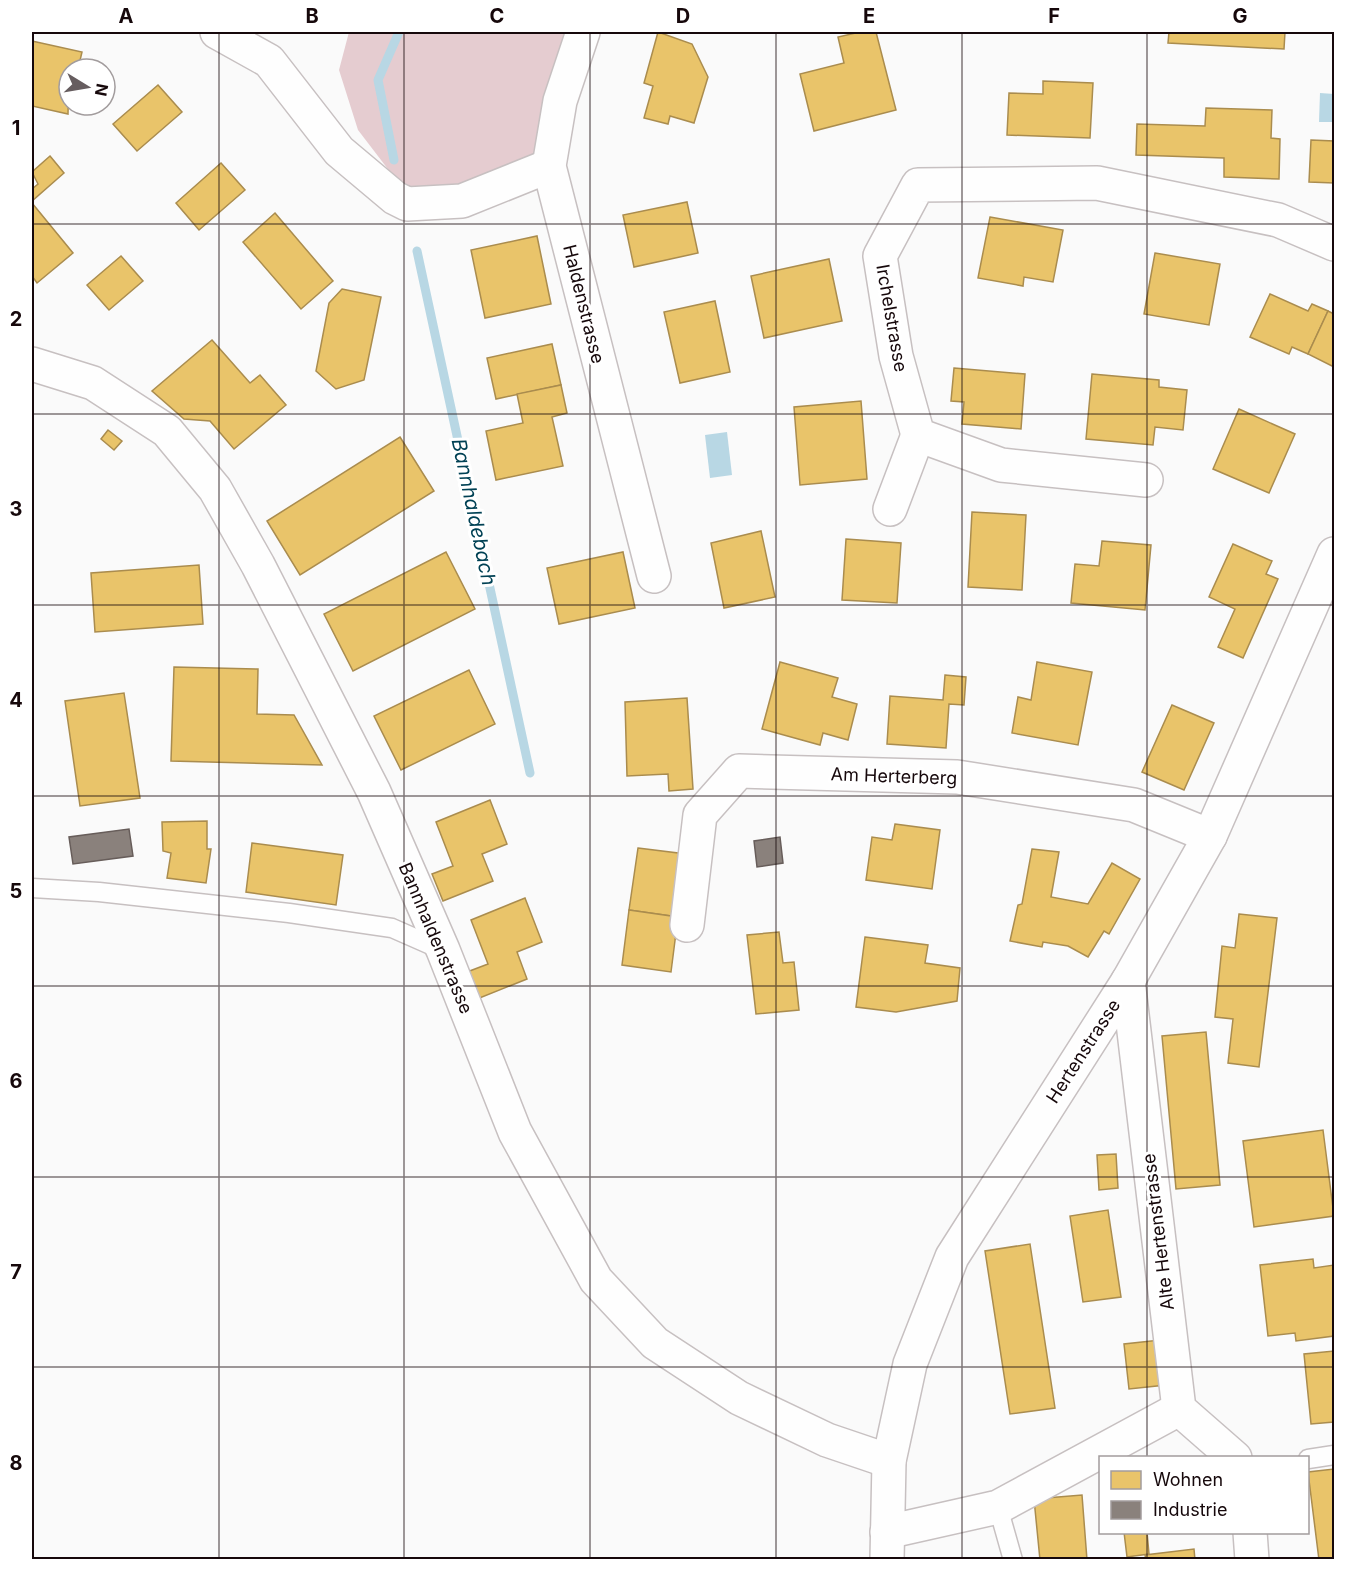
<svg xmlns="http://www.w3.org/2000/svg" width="1366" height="1591" viewBox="0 0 1366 1591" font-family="Inter,sans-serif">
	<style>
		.forest { fill: #e5ccd0 }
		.water { fill: #b8d7e4 }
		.homes { fill: #e9c46a; stroke: #aa8c4e; stroke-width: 1.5 }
		.industry { fill: #8a817c; stroke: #675d5a; stroke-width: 1.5 }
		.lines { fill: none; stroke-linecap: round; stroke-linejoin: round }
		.stream { stroke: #b8d7e4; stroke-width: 9 }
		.lane-casing { stroke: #c7c0c1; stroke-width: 21 }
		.street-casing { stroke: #c7c0c1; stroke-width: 36 }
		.lane { stroke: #fefefe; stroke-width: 18 }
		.street { stroke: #fefefe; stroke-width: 33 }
		.grid { fill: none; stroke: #16080b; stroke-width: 1.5; stroke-opacity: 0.55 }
		.labels { text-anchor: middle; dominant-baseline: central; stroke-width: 6; stroke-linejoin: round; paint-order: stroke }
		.street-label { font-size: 18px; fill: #16080b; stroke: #fff }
		.water-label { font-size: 20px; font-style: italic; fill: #004154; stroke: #fff }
		.neatline { fill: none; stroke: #16080b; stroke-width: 2 }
		.grid-label { font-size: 20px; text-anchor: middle; font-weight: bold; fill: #16080b }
	</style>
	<rect width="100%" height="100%" fill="#fafafa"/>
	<polygon class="forest" points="349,32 583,32 549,166 407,204 394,177 358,130 339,70"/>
	<g class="water">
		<polygon points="1320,93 1334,94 1334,122 1319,122"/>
		<polygon points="727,432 732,475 710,478 705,435"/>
	</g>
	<g class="homes">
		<polygon points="658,32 692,44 708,77 694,123 670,116 668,124 644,118 653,86 644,83"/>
		<polygon points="860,32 876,32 896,110 814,131 800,74 844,63 838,37"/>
		<polygon points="1169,32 1285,32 1284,49 1168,43"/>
		<polygon points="32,41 82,52 78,69 69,69 68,114 32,106"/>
		<polygon points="1043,81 1093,83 1090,138 1007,135 1009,93 1043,94"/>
		<polygon points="158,85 182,112 137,151 113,124"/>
		<polygon points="1206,108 1272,110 1271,138 1280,139 1279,179 1224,177 1224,158 1136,155 1137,124 1205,126"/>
		<polygon points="1311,140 1334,141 1334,183 1309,182"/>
		<polygon points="50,156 64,173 32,201 32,189 38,184 32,172"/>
		<polygon points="221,163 245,190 199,230 176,203"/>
		<polygon points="687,202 698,253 634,267 623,215"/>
		<polygon points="32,203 73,253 37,283 32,276"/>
		<polygon points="275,213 333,281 301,309 243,242"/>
		<polygon points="990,217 1063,230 1053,282 1024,277 1023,286 978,278"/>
		<polygon points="537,236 551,304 485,318 471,250"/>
		<polygon points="1155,253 1220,264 1209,325 1144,314"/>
		<polygon points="121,256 143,281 109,310 87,285"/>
		<polygon points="829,259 842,321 764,338 751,276"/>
		<polygon points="342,289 381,297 364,380 336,389 316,371 329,303"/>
		<polygon points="1270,294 1308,311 1312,304 1328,311 1308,354 1292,347 1289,354 1250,337"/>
		<polygon points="715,301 730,372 680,383 664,312"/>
		<polygon points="1328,311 1334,314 1334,367 1308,354"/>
		<polygon points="212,340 250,383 260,375 286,405 234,449 210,421 184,419 152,391"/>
		<polygon points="552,344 561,385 496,399 487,358"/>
		<polygon points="954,368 1025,374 1021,429 962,424 964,402 951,401"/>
		<polygon points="1092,374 1159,380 1159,387 1187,390 1183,430 1155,427 1153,445 1086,439"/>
		<polygon points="561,385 567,413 552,417 563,466 496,480 486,431 523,423 517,394"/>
		<polygon points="861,401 867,479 800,485 794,407"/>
		<polygon points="1239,409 1295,434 1269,493 1213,469"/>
		<polygon points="108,430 122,441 114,450 101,439"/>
		<polygon points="400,437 434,491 300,575 267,521"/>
		<polygon points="972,512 1026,515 1022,590 968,587"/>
		<polygon points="761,531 775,597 724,608 711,543"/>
		<polygon points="846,539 901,543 897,603 842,600"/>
		<polygon points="1102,541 1151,545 1145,610 1071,603 1075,564 1099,566"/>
		<polygon points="1233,544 1272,561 1266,574 1278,579 1243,658 1218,647 1235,609 1209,597"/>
		<polygon points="446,552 475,609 353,671 324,614"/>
		<polygon points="623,552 635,608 559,624 547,568"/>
		<polygon points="199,565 203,624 95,632 91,573"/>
		<polygon points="780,662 838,678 832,697 857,704 848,740 823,733 820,745 762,729"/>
		<polygon points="1037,662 1092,672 1078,745 1012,733 1018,697 1031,700"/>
		<polygon points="174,667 258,669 257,714 294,715 322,765 171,761"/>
		<polygon points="469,670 495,724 401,770 374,716"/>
		<polygon points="945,675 966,677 964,705 949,704 946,748 887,744 890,696 943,700"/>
		<polygon points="124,693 140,798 80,806 65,701"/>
		<polygon points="687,698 693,789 669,791 668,774 627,776 625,702"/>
		<polygon points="1172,705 1214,723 1184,790 1142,772"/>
		<polygon points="490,800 507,844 482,854 493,881 443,901 432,874 453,866 436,822"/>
		<polygon points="207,821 207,849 211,849 206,883 167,878 171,853 163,851 162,822"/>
		<polygon points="895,824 940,830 932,889 866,880 872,837 892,840"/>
		<polygon points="252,843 343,855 336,905 246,892"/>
		<polygon points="638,848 686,854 678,917 629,910"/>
		<polygon points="1032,849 1059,852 1051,897 1088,904 1112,863 1140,879 1109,934 1104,931 1088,957 1068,946 1043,942 1042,947 1010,941 1018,905 1022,904"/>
		<polygon points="525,898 542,942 517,952 527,979 477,999 467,972 488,964 471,920"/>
		<polygon points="629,910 678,917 671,972 622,965"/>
		<polygon points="1239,914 1277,918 1259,1067 1228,1063 1233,1019 1215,1017 1222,946 1235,948"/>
		<polygon points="779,932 783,963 794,962 799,1010 756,1014 747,935"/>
		<polygon points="865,937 928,945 925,963 960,968 957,1001 896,1012 856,1007"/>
		<polygon points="1206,1032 1220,1185 1176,1189 1162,1036"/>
		<polygon points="1323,1130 1334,1216 1254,1227 1243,1141"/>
		<polygon points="1116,1154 1118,1188 1099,1190 1097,1155"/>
		<polygon points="1108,1210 1121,1297 1083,1302 1070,1216"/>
		<polygon points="1030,1244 1055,1408 1010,1414 985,1251"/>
		<polygon points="1313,1259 1314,1268 1334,1265 1334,1336 1296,1341 1295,1333 1268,1336 1260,1265"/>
		<polygon points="1160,1340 1166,1385 1129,1389 1124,1344"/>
		<polygon points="1334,1351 1334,1422 1311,1424 1304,1354"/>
		<polygon points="1334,1469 1334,1560 1319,1560 1308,1472"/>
		<polygon points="1082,1495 1087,1560 1040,1560 1034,1499"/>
		<polygon points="1124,1532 1147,1532 1149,1554 1127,1557"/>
		<polygon points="1194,1549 1195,1560 1146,1560 1145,1555"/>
	</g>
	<g class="industry">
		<polygon points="129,829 133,856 73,864 69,837"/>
		<polygon points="780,837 783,863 757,867 754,841"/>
	</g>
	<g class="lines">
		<g class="stream">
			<polyline points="394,160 378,80 399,32"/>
			<polyline points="417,251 530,773"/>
		</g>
		<defs>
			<g id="lane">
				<polyline points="32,888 99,892 289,913 392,928 442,950"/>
				<polyline points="1308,1459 1334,1455"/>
				<polyline points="998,1507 1013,1560"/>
			</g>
			<g id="street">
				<polyline points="217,32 269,61 339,151 395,198 407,204 462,201 549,166"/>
				<polyline points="583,32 560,101 549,166 654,576"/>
				<polyline points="32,364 93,383 167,431 215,489 258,565 374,792 443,950 515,1132 596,1280 655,1343 739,1398 827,1440 889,1461"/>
				<polyline points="1146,480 1001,465 918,435 896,356 880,256 918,185 1097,183 1278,220 1334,244"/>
				<polyline points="890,509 918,435"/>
				<polyline points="687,925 700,815 739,771 957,777 1134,805 1210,836"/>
				<polyline points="1128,981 1179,1409 1235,1458"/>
				<polyline points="887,1532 998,1507 1179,1409"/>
				<polyline points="1250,1532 1252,1560"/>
				<polyline points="887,1560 889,1461 910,1364 952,1257 1128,981 1210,836 1334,554"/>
			</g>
		</defs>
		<use href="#lane" class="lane-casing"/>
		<use href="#street" class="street-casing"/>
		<use href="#lane" class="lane"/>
		<use href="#street" class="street"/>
	</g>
	<path class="grid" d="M219,32V1560M404,32V1560M590,32V1560M776,32V1560M962,32V1560M1147,32V1458M32,224H1334M32,414H1334M32,605H1334M32,796H1334M32,986H1334M32,1177H1334M32,1367H1334M1147,1532V1560"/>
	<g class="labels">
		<g class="street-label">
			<text transform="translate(584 304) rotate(76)">Haldenstrasse</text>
			<text transform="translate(892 318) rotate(80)">Irchelstrasse</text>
			<text transform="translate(894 776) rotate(2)">Am Herterberg</text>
			<text transform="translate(436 938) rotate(67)">Bannhaldenstrasse</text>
			<text transform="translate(1083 1051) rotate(-57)">Hertenstrasse</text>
			<text transform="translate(1158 1232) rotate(-97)">Alte Hertenstrasse</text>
		</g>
		<g class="water-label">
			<text transform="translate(474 512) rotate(78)">Bannhaldebach</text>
		</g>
	</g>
	<rect width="1366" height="1591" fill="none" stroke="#ffffff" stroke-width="66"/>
	<rect x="1099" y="1456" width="210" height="78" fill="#ffffff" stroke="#a29c9d" stroke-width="1.5"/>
	<rect x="1111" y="1471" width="30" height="18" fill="#e9c46a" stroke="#a29c9d" stroke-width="1.5"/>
	<text x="1153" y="1486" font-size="18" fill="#16080b">Wohnen</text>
	<rect x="1111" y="1501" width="30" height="18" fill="#8a817c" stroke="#a29c9d" stroke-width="1.5"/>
	<text x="1153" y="1516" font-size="18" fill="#16080b">Industrie</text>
	<g transform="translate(87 87) rotate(101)"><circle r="28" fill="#ffffff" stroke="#a29c9d" stroke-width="1.5"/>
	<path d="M0-4.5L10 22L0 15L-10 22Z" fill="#665d5f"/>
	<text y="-9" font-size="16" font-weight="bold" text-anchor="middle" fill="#16080b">N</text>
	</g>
	<rect x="33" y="33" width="1300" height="1525" class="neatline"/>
	<g class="grid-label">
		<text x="126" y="23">A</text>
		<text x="312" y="23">B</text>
		<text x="497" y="23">C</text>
		<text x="683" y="23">D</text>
		<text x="869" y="23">E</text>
		<text x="1054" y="23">F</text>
		<text x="1240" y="23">G</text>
		<text x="16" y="135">1</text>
		<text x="16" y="326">2</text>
		<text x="16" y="516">3</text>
		<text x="16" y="707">4</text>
		<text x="16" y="898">5</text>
		<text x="16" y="1088">6</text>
		<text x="16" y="1279">7</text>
		<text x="16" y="1470">8</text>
	</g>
</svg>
